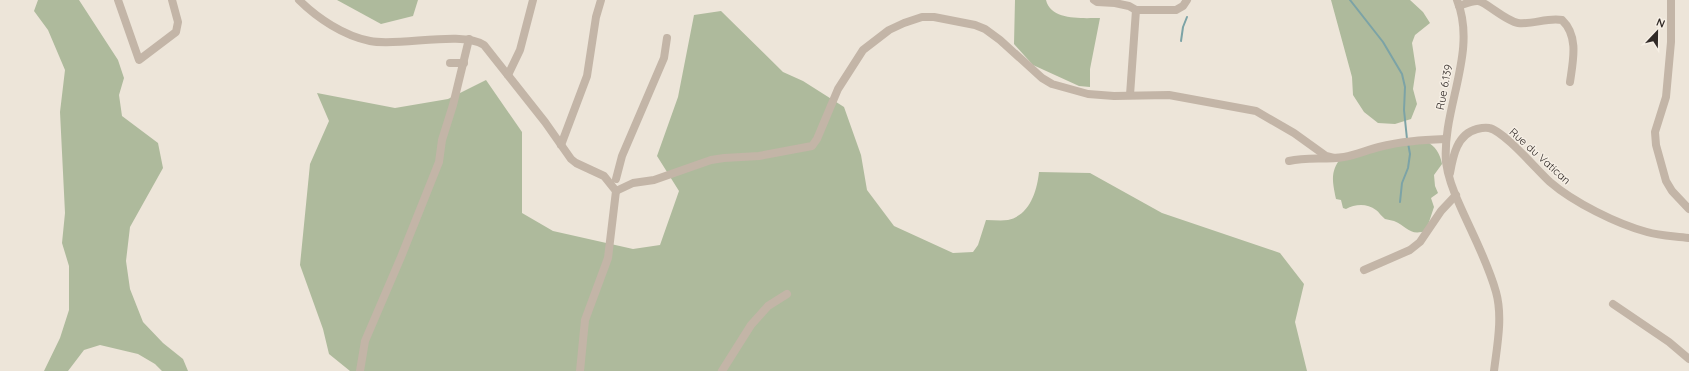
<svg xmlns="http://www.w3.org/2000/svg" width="1689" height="371" viewBox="0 0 1689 371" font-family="Quicksand,sans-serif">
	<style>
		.green { fill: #aeba9c }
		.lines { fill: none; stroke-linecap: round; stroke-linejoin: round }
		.stream { stroke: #7ca3a6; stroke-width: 2 }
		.minor { stroke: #c3b5a7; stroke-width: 8 }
		.labels { text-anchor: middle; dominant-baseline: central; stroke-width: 3; stroke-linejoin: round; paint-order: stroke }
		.street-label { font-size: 11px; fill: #312a27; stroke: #f6efe5 }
	</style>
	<rect width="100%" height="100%" fill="#ede5d9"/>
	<g class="green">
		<polygon points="38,0 79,0 118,60 124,78 119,95 122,116 158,143 163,168 130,227 126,261 130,289 143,322 163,343 183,359 188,371 162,371 155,364 138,354 100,345 84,350 68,371 44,371 60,338 69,310 69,266 62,243 65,213 60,112 65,70 48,30 34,11"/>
		<polygon points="337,0 418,0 413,16 381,24"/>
		<path d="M1015,0H1046C1051,21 1083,18 1100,18L1090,69V87L1079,86L1033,65L1014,44Z"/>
		<polygon points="1331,0 1410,0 1423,12 1430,23 1415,35 1412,43 1416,69 1413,89 1417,104 1411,119 1395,124 1378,123 1364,112 1353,95 1352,77"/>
		<path d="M721,11L783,72L803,81L844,107L861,155L867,190L894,226L953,253L973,252L978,245L986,220C993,220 1001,221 1008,220C1030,215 1037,191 1039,172L1090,173L1162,213L1280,253L1304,284L1295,322L1307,371H350L329,354L323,329L300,265L310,164L329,121L317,93L395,108L448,99L486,80L522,132V213L553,231L633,249L660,245L679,191L657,156L678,97L694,15Z"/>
		<path d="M1426,141C1435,146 1440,153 1442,164L1434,175L1435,186L1438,193L1431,198L1434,207L1426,231C1409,236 1408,227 1394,221C1391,220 1388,220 1385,219C1381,216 1379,212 1376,210C1367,203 1355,204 1346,209L1343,208L1341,200L1336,199C1332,179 1330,171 1343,155Z"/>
	</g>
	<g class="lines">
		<g class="stream">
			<polyline points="1350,0 1383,42 1402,74 1405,87 1404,110 1407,139"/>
			<polyline points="1181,41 1183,27 1187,17"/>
			<polyline points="1400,202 1402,183 1408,168 1410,154 1408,143"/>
		</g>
		<g class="minor">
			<polyline points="118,0 139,60 176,32 178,22 172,0"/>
			<path d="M299,0C317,18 344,36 370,41C399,47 462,30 484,45L545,122L571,159L576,163L604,176L616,191L608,258L585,320L580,371"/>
			<polyline points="1094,0 1097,2 1115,3 1129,6 1136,10 1176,10 1183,6 1187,0"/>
			<path d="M1457,0C1478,52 1442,108 1446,162C1448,178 1454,193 1461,208C1473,235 1488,263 1496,292C1503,317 1497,346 1494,371"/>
			<polyline points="1671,0 1671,42 1666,97 1655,132 1656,145 1666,181 1672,191 1689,209"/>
			<path d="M1459,6C1465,4 1471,1 1477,1C1484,0 1505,21 1518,23C1532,25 1548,17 1562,20C1579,36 1573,61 1570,82"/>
			<polyline points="450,63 464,63"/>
			<polyline points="508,75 520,50 533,0"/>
			<polyline points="1130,95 1136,10"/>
			<polyline points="561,145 587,76 596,17 601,0"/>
			<path d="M1289,161C1307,157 1325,160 1344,157C1356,155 1367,150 1379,147C1401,141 1424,140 1446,139"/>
			<path d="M1450,173C1453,156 1457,134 1477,129C1481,128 1485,127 1489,128C1504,131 1537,170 1550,182C1573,202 1617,224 1647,232C1660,236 1675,236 1689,238"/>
			<polyline points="616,179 622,156 664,58 667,38"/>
			<polyline points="616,191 633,183 654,180 711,160 724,158 759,156 812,146 817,139 838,89 863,50 889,30 904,23 922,17 934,17 975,25 985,29 1000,40 1042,78 1052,84 1088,94 1114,96 1169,95 1256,111 1294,133 1326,156 1334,158"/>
			<polyline points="1364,270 1410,250 1420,242 1441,211 1456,195"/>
			<polyline points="1613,304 1669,342 1689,359"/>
			<polyline points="360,371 365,341 401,257 439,162 442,140 453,105 469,39"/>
			<polyline points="722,371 751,325 768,306 787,294"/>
		</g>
	</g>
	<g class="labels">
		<g class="street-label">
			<text transform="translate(1444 87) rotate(-79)">Rue 6.139</text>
			<text transform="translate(1540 156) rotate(42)">Rue du Vatican</text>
		</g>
	</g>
	<g transform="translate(1657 32) rotate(22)" stroke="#f6efe5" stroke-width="3" paint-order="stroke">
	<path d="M0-3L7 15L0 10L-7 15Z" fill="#312a27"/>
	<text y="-6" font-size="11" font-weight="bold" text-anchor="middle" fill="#312a27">N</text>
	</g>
</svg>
